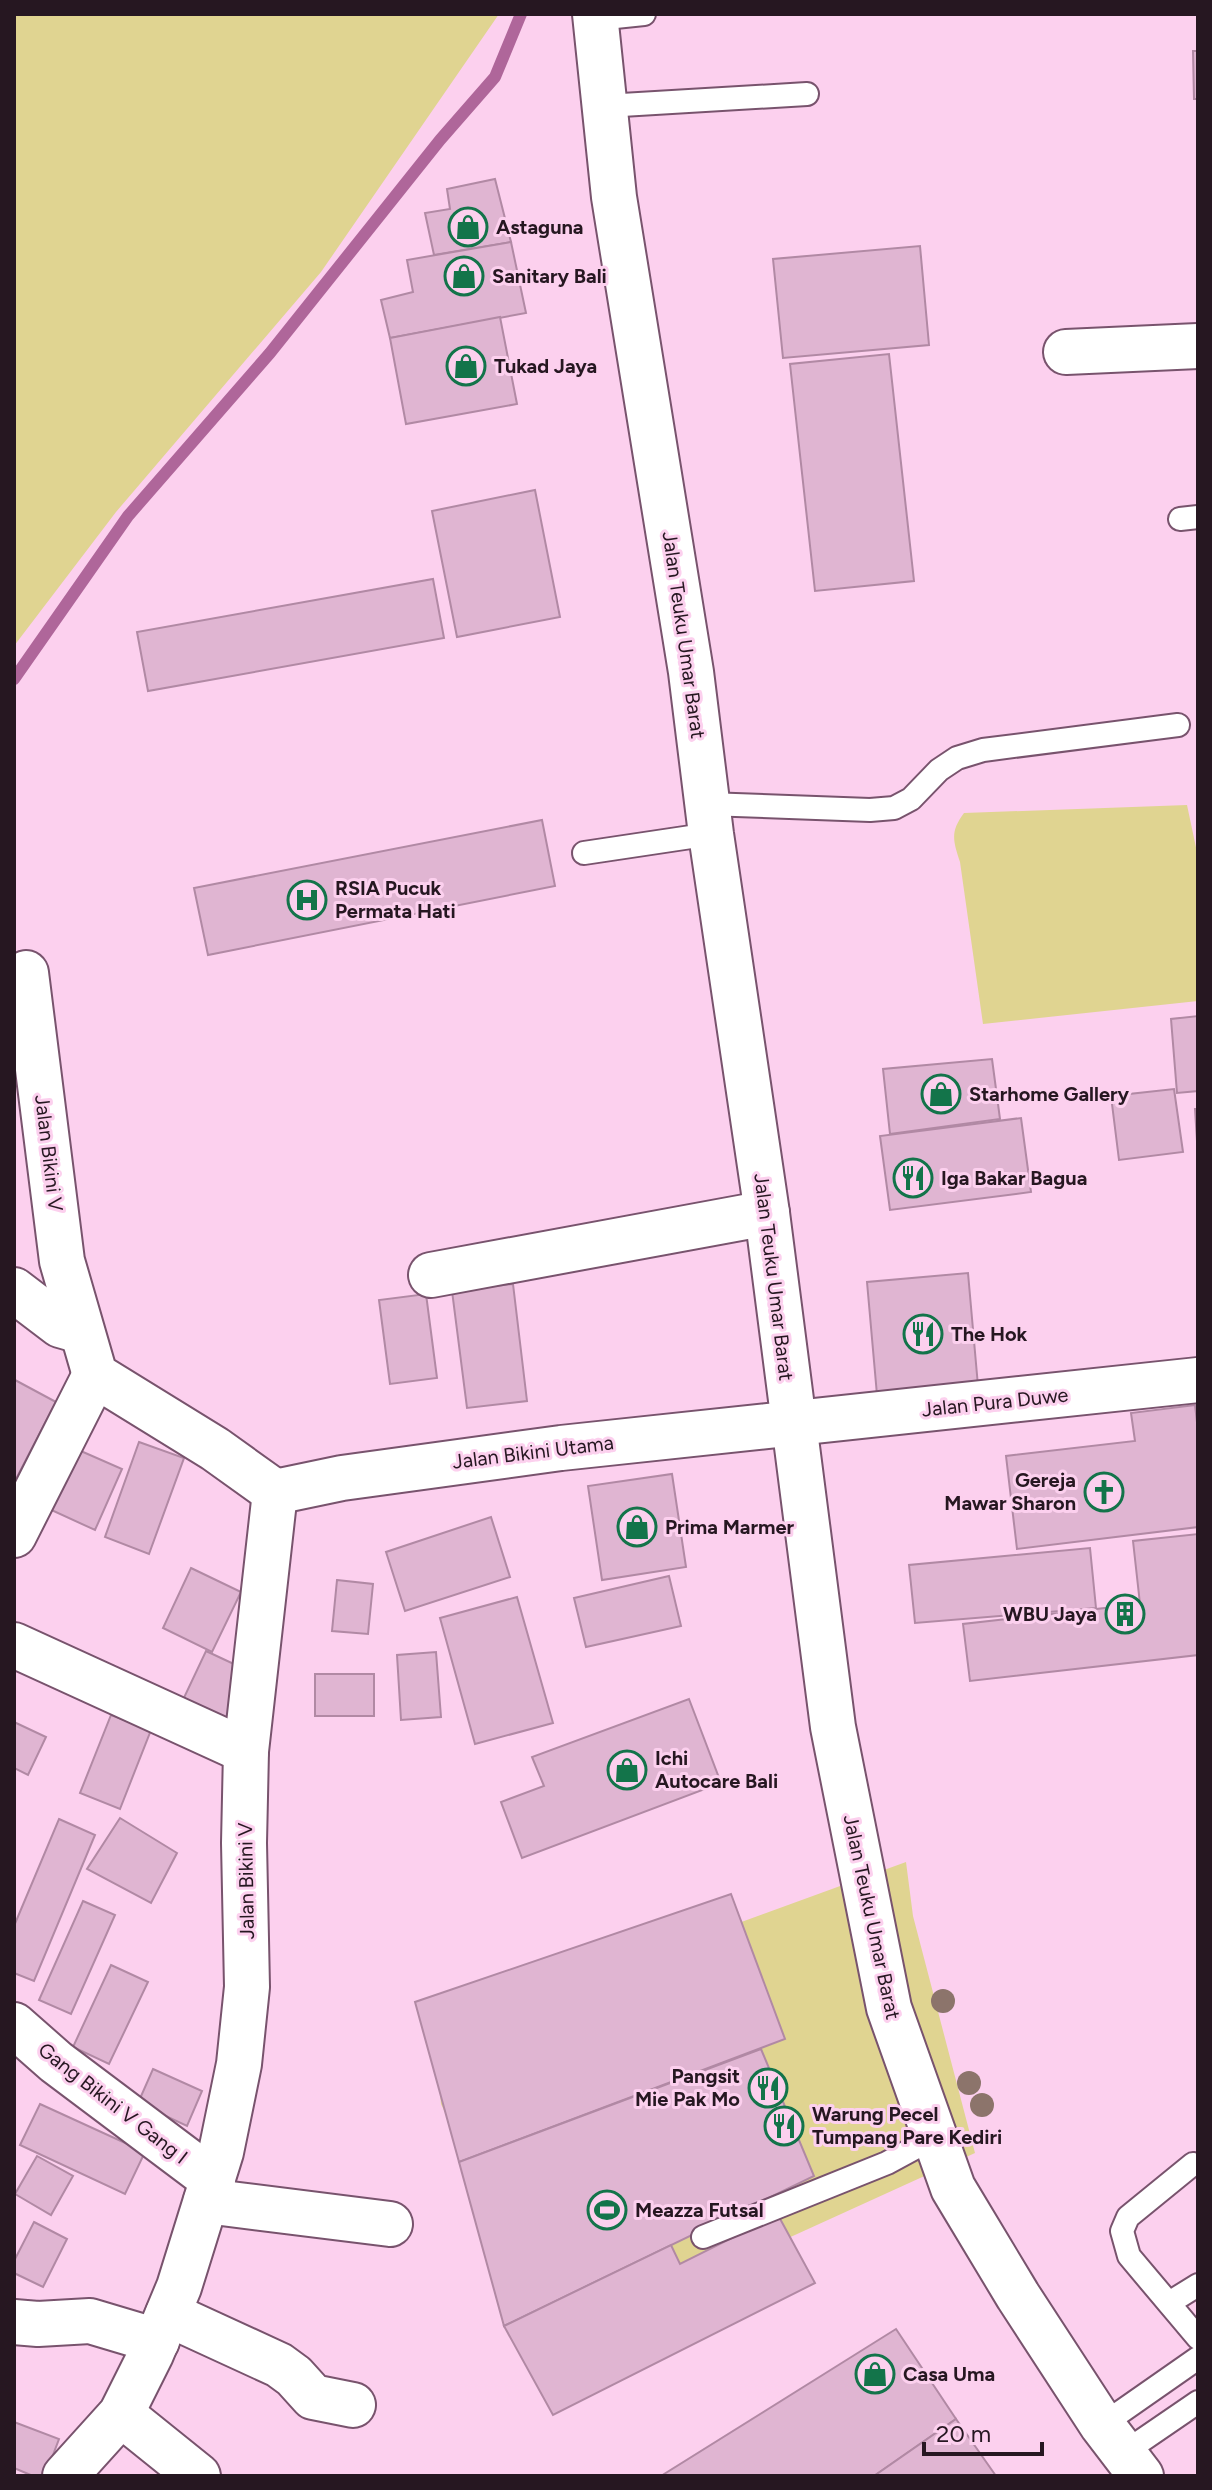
<svg xmlns="http://www.w3.org/2000/svg" width="1212" height="2490" viewBox="0 0 1212 2490" font-family="Figtree,sans-serif">
	<style>
		.green { fill: #e0d491 }
		.lines { fill: none; stroke-linecap: round; stroke-linejoin: round }
		.stream { stroke: #af669a; stroke-width: 12 }
		.building { fill: #e0b5d2; stroke: #b189a4; stroke-width: 2 }
		.service-casing { stroke: #78536d; stroke-width: 26 }
		.minor-casing { stroke: #78536d; stroke-width: 48 }
		.secondary-casing { stroke: #78536d; stroke-width: 48 }
		.service { stroke: #fff; stroke-width: 22 }
		.minor { stroke: #fff; stroke-width: 44 }
		.secondary { stroke: #fff; stroke-width: 44 }
		.tree { fill: #8c746b }
		.labels { text-anchor: middle; dominant-baseline: central; stroke-width: 6; stroke-linejoin: round; paint-order: stroke }
		.poi-label { font-size: 20px; font-weight: bold; fill: #261721; stroke: #fcd0ee; text-anchor: start }
		.street-label { font-size: 20px; fill: #261721; stroke: #fcd0ee }
	</style>
	<rect width="100%" height="100%" fill="#fcd0ee"/>
	<g class="green">
		<polygon points="14,14 499,14 321,272 116,512 14,646"/>
		<path d="M1187,805L1198,857V1001L983,1024L960,862C953,840 950,832 964,813Z"/>
		<polygon points="906,1862 913,1916 975,2153 532,2355 481,2189 441,2104 435,2034"/>
	</g>
	<g class="lines">
		<polyline class="stream" points="14,679 128,516 270,353 440,140 495,77 521,14"/>
	</g>
	<g class="building">
		<polygon points="1193,51 1198,51 1198,99 1194,99"/>
		<polygon points="495,179 511,242 434,255 425,213 450,209 447,189"/>
		<polygon points="511,242 526,313 390,338 381,300 413,292 407,260"/>
		<polygon points="920,246 929,345 783,358 773,259"/>
		<polygon points="500,317 517,404 406,424 390,338"/>
		<polygon points="889,354 914,581 815,591 790,364"/>
		<polygon points="535,490 560,617 457,637 432,511"/>
		<polygon points="433,579 444,638 148,691 137,632"/>
		<polygon points="542,820 555,886 208,955 194,888"/>
		<polygon points="1198,1016 1198,1091 1177,1093 1171,1019"/>
		<polygon points="992,1059 1000,1119 890,1134 883,1069"/>
		<polygon points="1174,1089 1183,1152 1119,1160 1111,1096"/>
		<polygon points="1195,1109 1198,1109 1198,1157"/>
		<polygon points="1021,1118 1031,1192 890,1210 880,1136"/>
		<polygon points="968,1273 978,1386 877,1395 867,1282"/>
		<polygon points="513,1284 527,1401 467,1408 452,1291"/>
		<polygon points="426,1294 437,1378 390,1384 379,1300"/>
		<polygon points="15,1380 56,1402 16,1479 14,1478"/>
		<polygon points="1195,1405 1198,1431 1198,1527 1017,1549 1006,1456 1135,1441 1131,1413"/>
		<polygon points="139,1442 184,1458 149,1554 105,1537"/>
		<polygon points="74,1448 122,1469 95,1530 47,1508"/>
		<polygon points="672,1474 686,1567 602,1580 588,1486"/>
		<polygon points="491,1517 510,1577 405,1611 386,1552"/>
		<polygon points="1198,1534 1198,1655 970,1681 963,1624 1140,1604 1133,1541"/>
		<polygon points="1090,1548 1096,1608 915,1623 909,1565"/>
		<polygon points="191,1568 241,1592 212,1652 163,1628"/>
		<polygon points="669,1576 681,1626 586,1647 574,1598"/>
		<polygon points="337,1580 373,1584 368,1634 332,1631"/>
		<polygon points="517,1597 553,1723 475,1744 440,1618"/>
		<polygon points="206,1651 251,1672 226,1725 181,1704"/>
		<polygon points="436,1652 441,1717 401,1720 397,1655"/>
		<rect x="315" y="1674" width="59" height="42"/>
		<polygon points="689,1699 721,1783 522,1858 501,1802 544,1786 532,1757"/>
		<polygon points="111,1715 151,1730 120,1809 80,1793"/>
		<polygon points="14,1722 46,1737 28,1775 14,1768"/>
		<polygon points="120,1818 177,1853 151,1903 87,1869"/>
		<polygon points="59,1819 95,1835 34,1981 14,1973 14,1926"/>
		<polygon points="731,1894 785,2039 459,2162 415,2002"/>
		<polygon points="83,1901 115,1915 71,2014 39,2000"/>
		<polygon points="111,1965 148,1982 109,2064 73,2047"/>
		<polygon points="761,2049 814,2176 504,2326 459,2162"/>
		<polygon points="153,2069 202,2091 187,2126 138,2103"/>
		<polygon points="40,2104 145,2152 125,2194 20,2145"/>
		<polygon points="37,2156 73,2176 51,2215 15,2194"/>
		<polygon points="778,2215 815,2283 553,2415 504,2326 671,2245 680,2264"/>
		<polygon points="34,2222 67,2239 43,2287 14,2273 14,2261"/>
		<polygon points="896,2329 956,2419 874,2476 661,2476"/>
		<polygon points="956,2419 996,2476 874,2476"/>
		<polygon points="14,2422 59,2439 45,2476 33,2476 14,2468"/>
	</g>
	<g class="lines">
		<defs>
			<g id="service">
				<polyline points="596,19 644,14"/>
				<polyline points="605,106 807,94"/>
				<polyline points="1180,519 1198,517"/>
				<polyline points="707,804 870,810 894,808 911,799 939,770 957,758 983,750 1178,725"/>
				<polyline points="584,853 711,834"/>
				<polyline points="1193,2164 1128,2217 1122,2231 1129,2256 1198,2338"/>
				<polyline points="703,2237 887,2163 935,2137"/>
				<polyline points="1169,2303 1198,2285"/>
				<polyline points="1102,2425 1198,2358"/>
				<polyline points="1122,2454 1198,2402"/>
			</g>
			<g id="minor">
				<polyline points="1066,352 1198,346"/>
				<polyline points="26,973 62,1261 95,1375 215,1449 275,1492"/>
				<polyline points="431,1275 767,1213"/>
				<polyline points="14,1290 60,1325 81,1331"/>
				<polyline points="275,1492 342,1478 561,1448 1198,1380"/>
				<polyline points="14,1535 95,1375"/>
				<polyline points="14,1645 246,1751"/>
				<polyline points="14,2025 56,2062 213,2180"/>
				<polyline points="206,2201 390,2224"/>
				<polyline points="168,2314 279,2365 294,2376 313,2397 353,2405"/>
				<polyline points="14,2322 38,2324 90,2321 157,2341"/>
				<polyline points="121,2414 198,2476"/>
				<polyline points="65,2476 121,2414 151,2354 179,2287 221,2152 239,2064 247,1987 244,1843 246,1751 275,1492"/>
			</g>
			<polyline id="secondary" points="595,14 614,197 691,672 711,834 767,1213 833,1727 889,2008 953,2188 1018,2296 1102,2425 1141,2476"/>
		</defs>
		<use href="#service" class="service-casing"/>
		<use href="#minor" class="minor-casing"/>
		<use href="#secondary" class="secondary-casing"/>
		<use href="#service" class="service"/>
		<use href="#minor" class="minor"/>
		<use href="#secondary" class="secondary"/>
	</g>
	<g class="tree">
		<circle cx="943" cy="2001" r="12"/>
		<circle cx="969" cy="2083" r="12"/>
		<circle cx="982" cy="2105" r="12"/>
	</g>
	<defs>
		<symbol id="shop-ring" viewBox="-11 -11 22 22"><circle r="9.5" fill="#fcd0ee" stroke="#13744a" stroke-width="1.5"/><path d="M-5-2.5h2.3a2.7 3.5 0 0 1 5.4 0H5L5.5 6h-11ZM-1.5-2.5h3a1.5 2.3 0 0 0-3 0Z" fill="#13744a"/></symbol>
		<symbol id="hospital-ring" viewBox="-11 -11 22 22"><circle r="9.5" fill="#fcd0ee" stroke="#13744a" stroke-width="1.5"/><path d="M-5-5h3v3.5h4V-5h3V5h-3V1.5h-4V5h-3Z" fill="#13744a"/></symbol>
		<symbol id="restaurant-ring" viewBox="-11 -11 22 22"><circle r="9.5" fill="#fcd0ee" stroke="#13744a" stroke-width="1.5"/><path d="M-5-6h1v4h1v-4h1v4h1v-4h1v5L-1.5 .5V6h-2V.5L-5-1ZM5-6V6H3V1.5H1.5Q1.5-4 5-6Z" fill="#13744a"/></symbol>
		<symbol id="church-ring" viewBox="-11 -11 22 22"><circle r="9.5" fill="#fcd0ee" stroke="#13744a" stroke-width="1.5"/><path d="M-1.2-6h2.4v3.5h3.3v2.4h-3.3V6h-2.4V-.1h-3.3v-2.4h3.3Z" fill="#13744a"/></symbol>
		<symbol id="building-ring" viewBox="-11 -11 22 22"><circle r="9.5" fill="#fcd0ee" stroke="#13744a" stroke-width="1.5"/><path d="M-4-6H4V6H1V3H-1V6H-4ZM-2.5-4.3h1.7v1.8h-1.7ZM.8-4.3h1.7v1.8H.8ZM-2.5-1h1.7V.8h-1.7ZM.8-1h1.7V.8H.8Z" fill="#13744a"/></symbol>
		<symbol id="stadium-ring" viewBox="-11 -11 22 22"><circle r="9.5" fill="#fcd0ee" stroke="#13744a" stroke-width="1.5"/><path d="M0-5a6.5 5 0 1 0 0 10a6.5 5 0 1 0 0-10ZM-3.5-1.8h7v3.6h-7Z" fill="#13744a"/></symbol>
	</defs>
	<g fill-rule="evenodd">
		<use href="#shop-ring" x="446" y="205" width="44" height="44"/>
		<use href="#shop-ring" x="442" y="254" width="44" height="44"/>
		<use href="#shop-ring" x="444" y="344" width="44" height="44"/>
		<use href="#hospital-ring" x="285" y="878" width="44" height="44"/>
		<use href="#shop-ring" x="919" y="1072" width="44" height="44"/>
		<use href="#restaurant-ring" x="891" y="1156" width="44" height="44"/>
		<use href="#restaurant-ring" x="901" y="1312" width="44" height="44"/>
		<use href="#church-ring" x="1082" y="1470" width="44" height="44"/>
		<use href="#shop-ring" x="615" y="1505" width="44" height="44"/>
		<use href="#building-ring" x="1103" y="1592" width="44" height="44"/>
		<use href="#shop-ring" x="605" y="1748" width="44" height="44"/>
		<use href="#restaurant-ring" x="746" y="2066" width="44" height="44"/>
		<use href="#restaurant-ring" x="762" y="2104" width="44" height="44"/>
		<use href="#stadium-ring" x="585" y="2188" width="44" height="44"/>
		<use href="#shop-ring" x="853" y="2352" width="44" height="44"/>
	</g>
	<g class="labels">
		<g class="poi-label">
			<text x="496" y="227">Astaguna</text>
			<text x="492" y="276">Sanitary Bali</text>
			<text x="494" y="366">Tukad Jaya</text>
			<text x="335" y="888">RSIA Pucuk<tspan x="335" dy="23">Permata Hati</tspan></text>
			<text x="969" y="1094">Starhome Gallery</text>
			<text x="941" y="1178">Iga Bakar Bagua</text>
			<text x="951" y="1334">The Hok</text>
			<text x="1076" y="1480" text-anchor="end">Gereja<tspan x="1076" dy="23">Mawar Sharon</tspan></text>
			<text x="665" y="1527">Prima Marmer</text>
			<text x="1097" y="1614" text-anchor="end">WBU Jaya</text>
			<text x="655" y="1758">Ichi<tspan x="655" dy="23">Autocare Bali</tspan></text>
			<text x="740" y="2076" text-anchor="end">Pangsit<tspan x="740" dy="23">Mie Pak Mo</tspan></text>
			<text x="812" y="2114">Warung Pecel<tspan x="812" dy="23">Tumpang Pare Kediri</tspan></text>
			<text x="635" y="2210">Meazza Futsal</text>
			<text x="903" y="2374">Casa Uma</text>
		</g>
		<g class="street-label">
			<text transform="translate(684 635) rotate(82)">Jalan Teuku Umar Barat</text>
			<text transform="translate(49 1153) rotate(83)">Jalan Bikini V</text>
			<text transform="translate(774 1277) rotate(83)">Jalan Teuku Umar Barat</text>
			<text transform="translate(995 1402) rotate(-6)">Jalan Pura Duwe</text>
			<text transform="translate(533 1452) rotate(-7)">Jalan Bikini Utama</text>
			<text transform="translate(246 1881) rotate(-91)">Jalan Bikini V</text>
			<text transform="translate(872 1917) rotate(78)">Jalan Teuku Umar Barat</text>
			<text transform="translate(113 2103) rotate(38)">Gang Bikini V Gang I</text>
		</g>
	</g>
	<rect width="1212" height="2490" fill="none" stroke="#261721" stroke-width="32"/>
	<path d="M924 2442v12h118v-12" fill="none" stroke="#261721" stroke-width="4"/>
	<text x="936" y="2442" font-size="24" fill="#261721" stroke="#fcd0ee" stroke-width="6" paint-order="stroke">20 m</text>
</svg>
